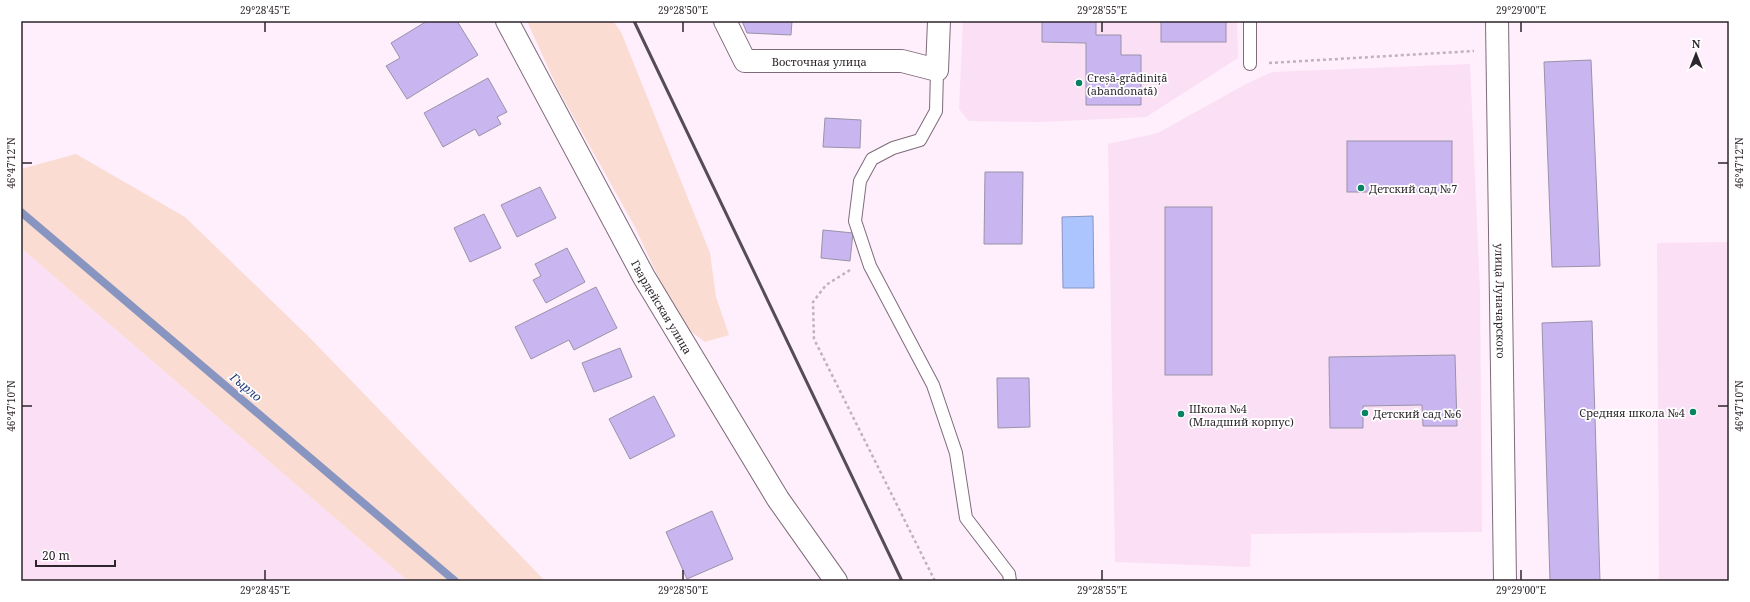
<svg xmlns="http://www.w3.org/2000/svg" width="1750" height="602" viewBox="0 0 1750 602" font-family="'Noto Serif',serif">
	<style>
		.built { fill: #fbdff5 }
		.green { fill: #fadcd3 }
		.water { fill: #adc5ff; stroke: #8795c0 }
		.lines { fill: none; stroke-linecap: round; stroke-linejoin: round }
		.stream { stroke: #8795c0; stroke-width: 8 }
		.building { fill: #c9b5f0; stroke: #9993a8 }
		.service-casing { stroke: #7d6b79; stroke-width: 14 }
		.minor-casing { stroke: #7d6b79; stroke-width: 24 }
		.path { stroke: #c0b1bc; stroke-width: 2.5; stroke-dasharray: 3 3; stroke-linecap: butt }
		.service { stroke: #fff; stroke-width: 12 }
		.minor { stroke: #fff; stroke-width: 22 }
		.rail { stroke: #564c55; stroke-width: 3 }
		.ticks { fill: none; stroke: #2e262d; stroke-width: 1.5 }
		.poi-dot { fill: #068363; stroke: #fff; stroke-width: 1.5 }
		.labels { text-anchor: middle; dominant-baseline: central; stroke-width: 3.5; stroke-linejoin: round; paint-order: stroke }
		.street-label { font-size: 11px; fill: #2e262d; stroke: #fff }
		.poi-label { font-size: 11px; fill: #2e262d; stroke: #fff; text-anchor: start }
		.water-label { font-size: 12px; font-style: italic; fill: #23397a; stroke: #fff }
		.neatline { fill: none; stroke: #2e262d; stroke-width: 1.5 }
		.ticks-label { font-size: 10px; text-anchor: middle; fill: #2e262d }
	</style>
	<rect width="100%" height="100%" fill="#ffeefb"/>
	<g class="built">
		<polygon points="963,21 1237,21 1238,58 1146,117 1041,122 969,121 959,109"/>
		<polygon points="1470,64 1480,292 1482,532 1251,534 1250,567 1115,562 1108,144 1158,133 1246,84 1272,72"/>
		<polygon points="1729,242 1729,581 1659,581 1657,243"/>
		<polygon points="21,248 408,581 21,581"/>
	</g>
	<g class="green">
		<polygon points="527,21 613,21 621,32 710,253 716,297 729,335 705,342 679,322 635,227 558,89"/>
		<polygon points="76,154 185,217 310,338 545,581 408,581 21,248 21,169"/>
	</g>
	<polygon class="water" points="1093,216 1094,288 1063,288 1062,217"/>
	<g class="lines">
		<polyline class="stream" points="21,212 455,581"/>
	</g>
	<g class="building">
		<polygon points="427,21 457,21 478,55 407,99 386,66 400,58 391,43"/>
		<polygon points="742,21 792,21 791,35 747,33"/>
		<polygon points="1042,21 1096,21 1096,35 1121,35 1121,55 1141,55 1141,105 1086,105 1086,43 1042,42"/>
		<rect x="1161" y="21" width="65" height="21"/>
		<polygon points="1591,60 1600,266 1552,267 1544,62"/>
		<polygon points="488,78 507,112 497,117 501,124 479,136 475,129 443,147 424,113"/>
		<polygon points="825,118 861,120 860,148 823,147"/>
		<rect x="1347" y="141" width="105" height="51"/>
		<polygon points="985,172 1023,172 1022,244 984,244"/>
		<polygon points="540,187 556,218 517,237 501,205"/>
		<rect x="1165" y="207" width="47" height="168"/>
		<polygon points="484,214 501,248 470,262 454,228"/>
		<polygon points="823,230 853,233 850,261 821,258"/>
		<polygon points="567,248 585,282 546,303 533,280 541,276 535,264"/>
		<polygon points="596,287 617,328 574,350 569,340 531,359 515,327"/>
		<polygon points="1592,321 1600,581 1550,581 1542,323"/>
		<polygon points="620,348 632,377 594,392 582,363"/>
		<polygon points="1455,355 1457,426 1423,426 1422,405 1363,406 1363,428 1330,428 1329,357"/>
		<polygon points="997,378 1029,378 1030,427 998,428"/>
		<polygon points="654,396 675,436 630,459 609,419"/>
		<polygon points="712,511 733,559 687,579 666,532"/>
	</g>
	<g class="lines">
		<defs>
			<g id="service">
				<polyline points="1250,21 1250,64"/>
				<polyline points="937,70 936,111 920,140 893,148 872,159 860,181 855,221 870,266 933,385 956,453 966,518 1009,574 1010,581"/>
			</g>
			<g id="minor">
				<path id="s1" d="M507,21L644,277L778,499L836,581"/>
				<path id="s2" d="M725,21L745,61H902L937,70L939,21"/>
				<path id="s3" d="M1497,21L1505,581"/>
			</g>
		</defs>
		<use href="#service" class="service-casing"/>
		<use href="#minor" class="minor-casing"/>
		<g class="path">
			<polyline points="1269,63 1474,51"/>
			<polyline points="850,270 826,285 813,302 814,339 935,581"/>
		</g>
		<use href="#service" class="service"/>
		<use href="#minor" class="minor"/>
		<polyline class="rail" points="634,21 902,581"/>
	</g>
	<path class="ticks" d="M265,22V32M683,22V32M1102,22V32M1521,22V32M22,163H32M1718,163H1728M22,406H32M1718,406H1728M265,570V580M683,570V580M1102,570V580M1521,570V580"/>
	<g class="poi-dot">
		<circle cx="1079" cy="83" r="4"/>
		<circle cx="1361" cy="188" r="4"/>
		<circle cx="1693" cy="412" r="4"/>
		<circle cx="1365" cy="413" r="4"/>
		<circle cx="1181" cy="414" r="4"/>
	</g>
	<g class="labels">
		<g class="street-label">
			<text stroke="none"><textPath href="#s2" startOffset="119">Восточная улица</textPath></text>
			<text stroke="none"><textPath href="#s3" startOffset="280">улица Луначарского</textPath></text>
			<text stroke="none"><textPath href="#s1" startOffset="325">Гвардейская улица</textPath></text>
		</g>
		<g class="poi-label">
			<text x="1087" y="77">Creșă-grădiniță<tspan x="1087" dy="13">(abandonată)</tspan></text>
			<text x="1369" y="188">Детский сад №7</text>
			<text x="1189" y="408">Школа №4<tspan x="1189" dy="13">(Младший корпус)</tspan></text>
			<text x="1685" y="412" text-anchor="end">Средняя школа №4</text>
			<text x="1373" y="413">Детский сад №6</text>
		</g>
		<g class="water-label">
			<text transform="translate(246 387) rotate(40)">Гырло</text>
		</g>
	</g>
	<rect width="1750" height="602" fill="none" stroke="#ffffff" stroke-width="44"/>
	<g transform="translate(1696 54)" stroke="#ffffff" stroke-width="3" paint-order="stroke">
	<path d="M0-3L7 15L0 10L-7 15Z" fill="#2e262d"/>
	<text y="-6" font-size="11" font-weight="bold" text-anchor="middle" fill="#2e262d">N</text>
	</g>
	<path d="M36 560v6h79v-6" fill="none" stroke="#2e262d" stroke-width="2"/>
	<text x="42" y="560" font-size="12" fill="#2e262d" stroke="#ffffff" stroke-width="3" paint-order="stroke">20 m</text>
	<rect x="22" y="22" width="1706" height="558" class="neatline"/>
	<g class="ticks-label">
		<text x="265" y="14">29°28'45"E</text>
		<text x="683" y="14">29°28'50"E</text>
		<text x="1102" y="14">29°28'55"E</text>
		<text x="1521" y="14">29°29'00"E</text>
		<text transform="translate(11 163) rotate(-90)" y="4">46°47'12"N</text>
		<text transform="translate(1739 163) rotate(-90)" y="4">46°47'12"N</text>
		<text transform="translate(11 406) rotate(-90)" y="4">46°47'10"N</text>
		<text transform="translate(1739 406) rotate(-90)" y="4">46°47'10"N</text>
		<text x="265" y="594">29°28'45"E</text>
		<text x="683" y="594">29°28'50"E</text>
		<text x="1102" y="594">29°28'55"E</text>
		<text x="1521" y="594">29°29'00"E</text>
	</g>
</svg>
